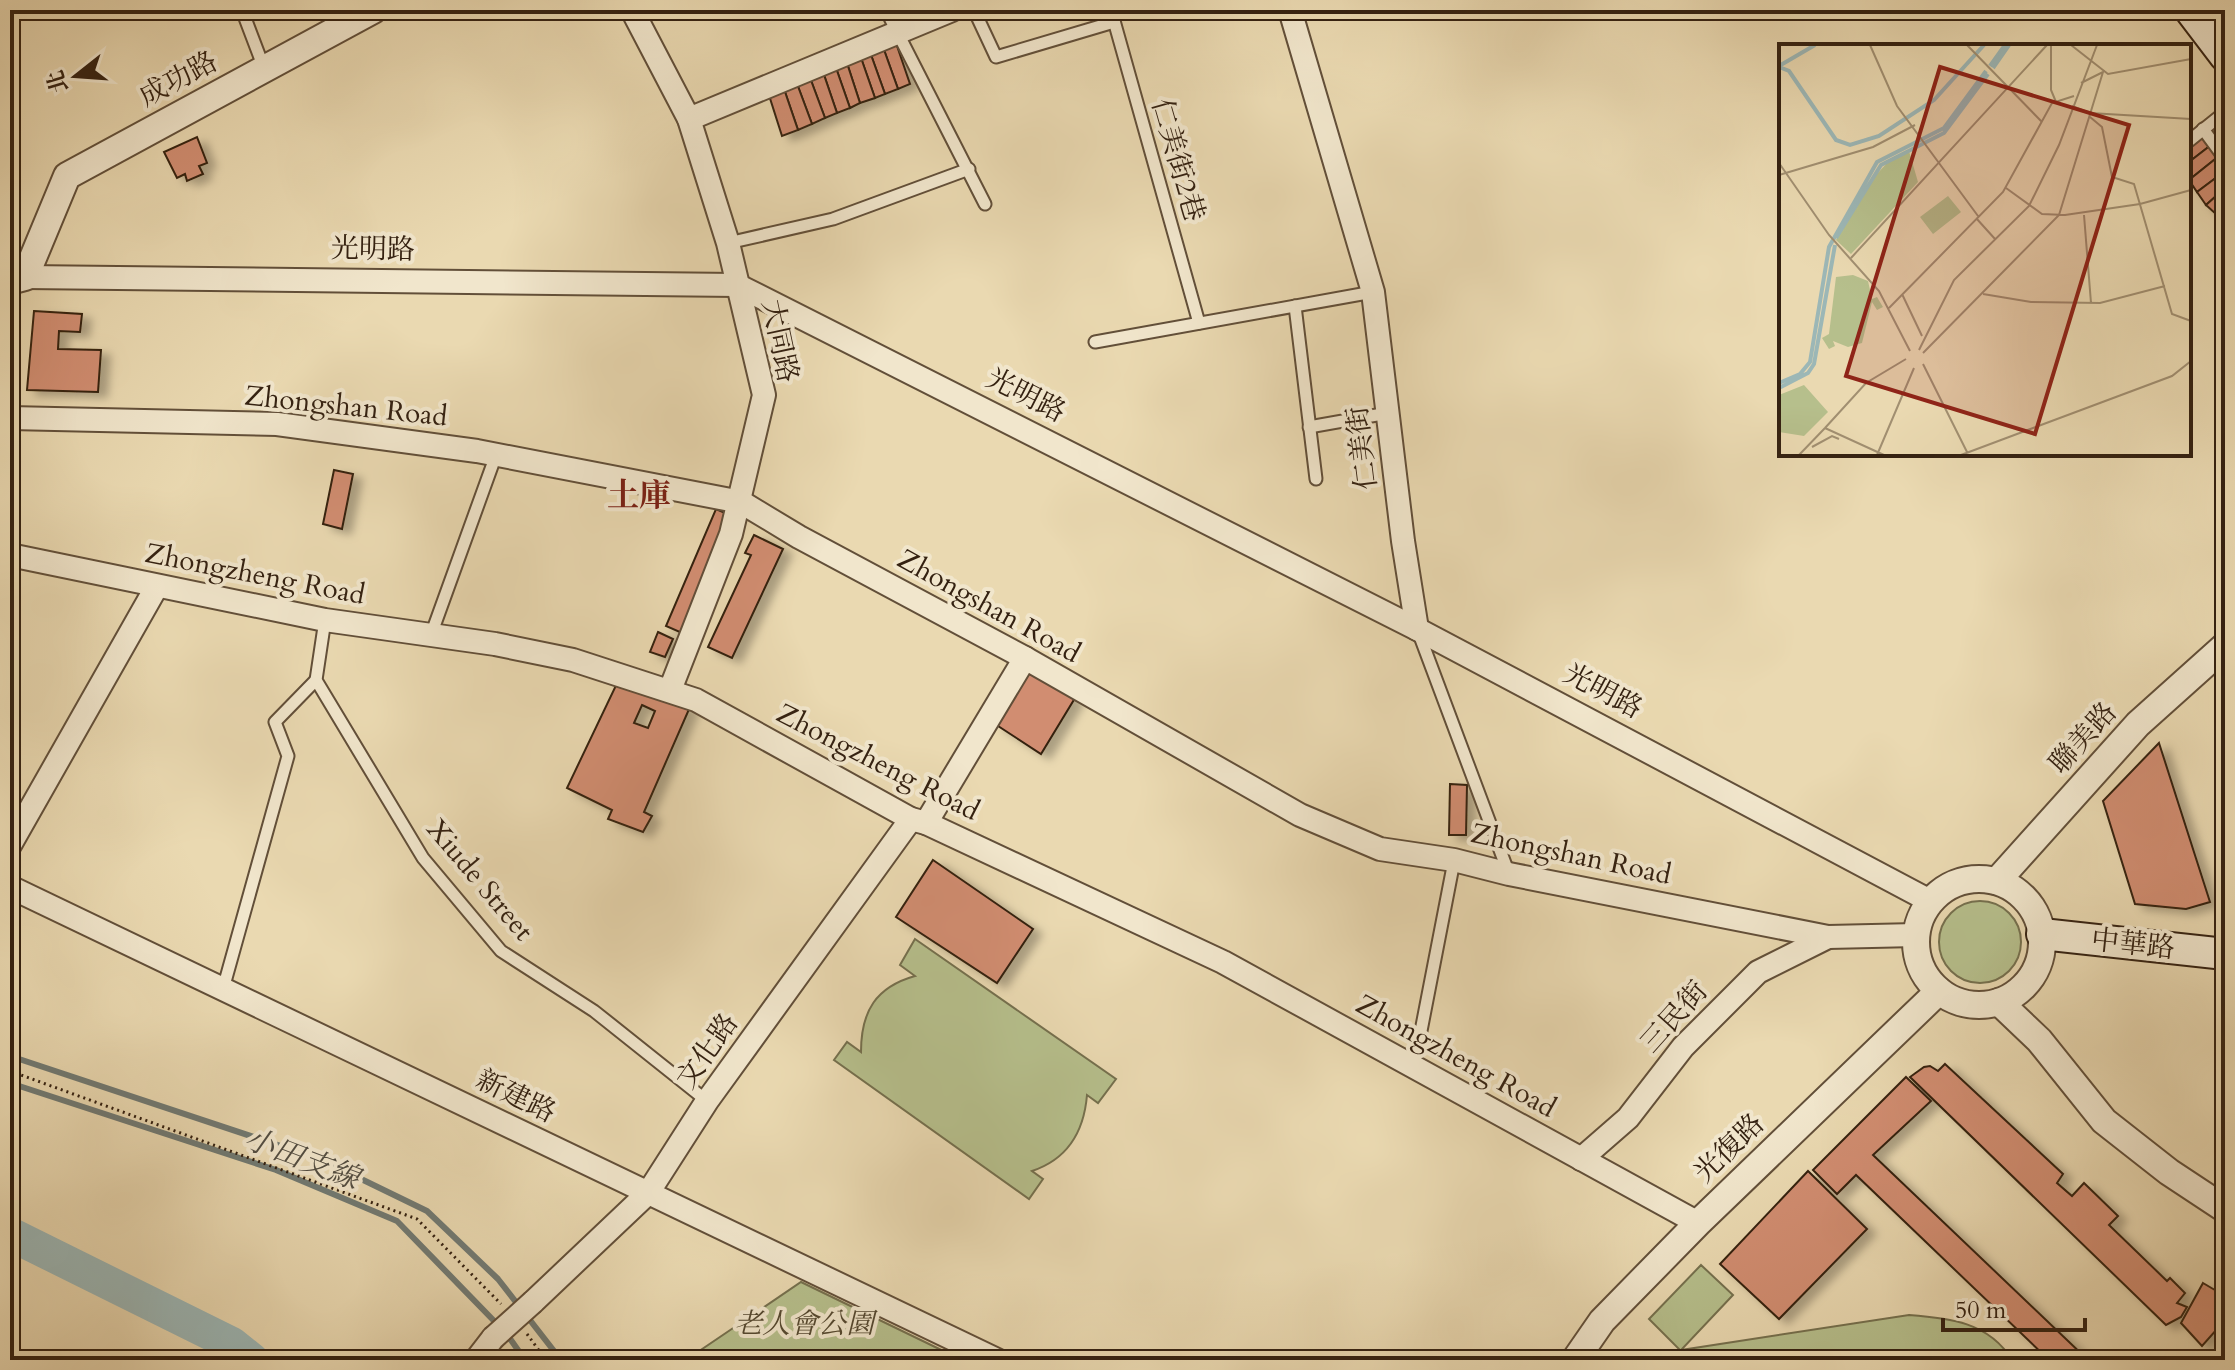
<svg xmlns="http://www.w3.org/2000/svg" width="2235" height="1370" viewBox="0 0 2235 1370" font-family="Cardo,'Noto Serif TC',serif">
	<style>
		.green { fill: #b6bf8c; stroke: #75704e; stroke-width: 2 }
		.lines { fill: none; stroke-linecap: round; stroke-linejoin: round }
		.stream { stroke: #727b74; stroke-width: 6 }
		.river { stroke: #9cb7b6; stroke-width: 34 }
		.building { fill: #d18d71; stroke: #342111; stroke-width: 2; fill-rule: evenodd; filter: url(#shadow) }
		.service-casing { stroke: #624f39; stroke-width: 15 }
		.minor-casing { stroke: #624f39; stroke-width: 26 }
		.tertiary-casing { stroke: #624f39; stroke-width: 30 }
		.secondary-casing { stroke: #342111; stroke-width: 34 }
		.path { stroke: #342111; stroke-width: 3; stroke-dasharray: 2 4; stroke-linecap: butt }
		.service { stroke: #f1e6cc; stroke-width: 11 }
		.minor { stroke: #f1e6cc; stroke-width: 22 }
		.tertiary { stroke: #f1e6cc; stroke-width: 26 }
		.secondary { stroke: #f1e6cc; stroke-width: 30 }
		.minor-bridge-casing { stroke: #624f39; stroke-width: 26; stroke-linecap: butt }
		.minor-bridge { stroke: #f1e6cc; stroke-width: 22 }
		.labels { text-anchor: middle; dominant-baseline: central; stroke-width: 8; stroke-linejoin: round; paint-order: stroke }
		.street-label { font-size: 28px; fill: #342111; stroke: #f1e6cc }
		.park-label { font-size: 28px; font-style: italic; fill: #544830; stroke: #f1e6cc }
		.water-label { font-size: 30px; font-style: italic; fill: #534e43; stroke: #f1e6cc }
		.quarter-label { font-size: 32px; font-weight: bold; fill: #7a1f14; stroke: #f1e6cc }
		.inset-river { fill: none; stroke: #9cb7b6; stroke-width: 4 }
		.inset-road { fill: none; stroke: #a18f71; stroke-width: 2 }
		.view { fill: #8f2418; fill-opacity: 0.15; stroke: #8f2418; stroke-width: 4 }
		.inset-edge { fill: none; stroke: #342111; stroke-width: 4 }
	</style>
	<defs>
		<filter id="shadow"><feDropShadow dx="9" dy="5" stdDeviation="4" flood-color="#0004"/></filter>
	</defs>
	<rect width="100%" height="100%" fill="#ead9b1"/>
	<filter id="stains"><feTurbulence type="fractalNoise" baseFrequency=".0025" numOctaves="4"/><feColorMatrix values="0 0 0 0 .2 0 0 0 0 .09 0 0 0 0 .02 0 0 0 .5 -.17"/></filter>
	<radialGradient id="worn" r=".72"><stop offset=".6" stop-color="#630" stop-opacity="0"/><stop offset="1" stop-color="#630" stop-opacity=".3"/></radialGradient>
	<g class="green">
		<circle cx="1980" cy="942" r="41"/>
		<path d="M915,939L1116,1079L1098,1103L1087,1095C1084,1131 1068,1159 1032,1171L1043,1179L1029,1199L834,1060L847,1042L861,1052C861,1011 876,987 915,976L900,965Z"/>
		<path d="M1701,1265L1733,1295L1681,1350L1909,1315C1949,1318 1989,1322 2012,1360H1616L1680,1350L1649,1319Z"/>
		<polygon points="801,1282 962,1360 686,1360"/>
	</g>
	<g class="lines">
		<g class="stream">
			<polyline points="10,1056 320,1159 427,1211 498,1279 561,1360"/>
			<polyline points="10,1083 276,1170 397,1221 498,1325"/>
			<polyline points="506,1333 525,1360"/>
		</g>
		<polyline class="river" points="10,1234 232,1344 252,1360"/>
	</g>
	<g class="building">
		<polygon points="896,43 910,84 898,89 883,47"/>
		<polygon points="883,47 898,89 885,94 870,52"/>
		<polygon points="870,52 885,94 875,98 860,55"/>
		<polygon points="860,55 875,98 860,103 846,60"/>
		<polygon points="846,60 860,103 850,108 835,65"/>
		<polygon points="835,65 850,108 837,113 822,69"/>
		<polygon points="822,69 837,113 825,118 809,75"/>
		<polygon points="809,75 825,118 812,124 796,81"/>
		<polygon points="796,81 812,124 798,130 783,86"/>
		<polygon points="783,86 798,130 782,136 768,92"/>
		<polygon points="2202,134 2211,145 2189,162 2189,144"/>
		<polygon points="197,137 207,163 199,166 203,174 187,181 185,174 177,178 164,152"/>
		<polygon points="2211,145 2219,156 2189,180 2189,162"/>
		<polygon points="2219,156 2225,164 2225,171 2197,192 2189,180"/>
		<polygon points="2225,171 2225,188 2206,205 2197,192"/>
		<polygon points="2225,188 2225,208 2217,215 2206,205"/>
		<polygon points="2225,208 2225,226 2217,215"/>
		<polygon points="34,311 82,314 80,332 59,331 58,349 101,350 98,392 27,390"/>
		<polygon points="334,470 353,474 342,529 323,524"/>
		<polygon points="716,509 732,516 682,633 666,626"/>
		<polygon points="754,535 783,549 732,658 708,647 751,555 745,553"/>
		<polygon points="658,632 673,639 665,657 650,652"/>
		<polygon points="1024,674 1036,674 1075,698 1041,754 995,724"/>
		<path d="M620,677L690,707L644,812L652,816L643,832L608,819L612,810L567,788ZM642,705L655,711L648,728L634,723Z"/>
		<polygon points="2159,743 2210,902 2186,909 2135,904 2103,801"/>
		<polygon points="1450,784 1467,785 1466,835 1449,835"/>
		<polygon points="933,860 1033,929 997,983 896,917"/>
		<polygon points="1945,1064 2063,1174 2057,1183 2072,1196 2084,1183 2118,1216 2109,1225 2167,1281 2170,1278 2185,1293 2177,1303 2187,1307 2181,1317 2166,1325 1910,1077 1924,1067 1930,1066 1938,1071"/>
		<polygon points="1906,1077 1931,1101 1873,1155 2088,1360 2049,1360 1856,1175 1837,1194 1813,1170"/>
		<polygon points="1808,1171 1867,1229 1779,1319 1720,1264"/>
		<polygon points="2203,1283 2225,1296 2225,1334 2217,1329 2202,1346 2181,1323"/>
	</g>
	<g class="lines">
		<defs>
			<g id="service">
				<polyline points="242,10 264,68"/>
				<polyline points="886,10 985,204"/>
				<polyline points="974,10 996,57 1114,22"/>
				<polyline points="1111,10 1199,323"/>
				<polyline points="2203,129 2225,159"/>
				<polyline points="2189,141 2225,112"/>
				<polyline points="728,243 833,219 969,169"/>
				<polyline points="1295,306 1316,479"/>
				<polyline points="1095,342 1373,292"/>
				<polyline points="1309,427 1388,413"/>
				<polyline points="325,620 316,680 423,858 501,951 594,1011 707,1101"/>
				<polyline points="1418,631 1509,874"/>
				<polyline points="431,635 496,455"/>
				<polyline points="223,989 288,756 275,722 316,680"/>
				<polyline points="1414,1067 1455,856"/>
			</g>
			<g id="minor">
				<polyline points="632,10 689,119 728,243 764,395 731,534 670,690"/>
				<polyline points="1290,10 1373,292 1403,541 1417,629"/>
				<polyline points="689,119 952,10"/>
				<polyline points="25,277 737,285 1417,629 1930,901"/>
				<polyline points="10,418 277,424 477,451 741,502 799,537 1025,658 1300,815 1380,849 1454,860 1509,874 1828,937 1916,935"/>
				<polyline points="10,555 325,620 495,644 573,660 696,700 911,819 926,823 1223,962 1698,1223"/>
				<polyline points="926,823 1025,658"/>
				<polyline points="10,845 157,586"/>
				<polyline points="10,887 997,1360"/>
				<polyline points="1581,1159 1628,1118 1683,1047 1758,972 1828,937"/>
				<polyline points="533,1302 648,1193 707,1101 911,819"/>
				<polyline points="476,1360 493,1338"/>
			</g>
			<g id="tertiary">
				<polyline points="10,281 25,277 67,176 373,10"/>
				<circle cx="1979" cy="942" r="63"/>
				<polyline points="1997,881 2138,724 2225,646"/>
				<polyline points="1999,1002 2039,1040 2104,1121 2169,1172 2225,1209"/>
				<polyline points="1575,1360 1602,1321 1698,1223 1939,991"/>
			</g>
			<g id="secondary">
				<polyline points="2190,10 2225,56"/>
				<polyline points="2042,934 2225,954"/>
			</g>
		</defs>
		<use href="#service" class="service-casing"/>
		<use href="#minor" class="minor-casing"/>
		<use href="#tertiary" class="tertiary-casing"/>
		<use href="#secondary" class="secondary-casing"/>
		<g class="path">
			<polyline points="10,1071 417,1219 501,1304"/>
			<polyline points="527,1334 546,1360"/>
		</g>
		<use href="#service" class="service"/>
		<use href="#minor" class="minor"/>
		<use href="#tertiary" class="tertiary"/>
		<use href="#secondary" class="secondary"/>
		<defs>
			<polyline id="minor-bridge" points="493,1338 533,1302"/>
		</defs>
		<use href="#minor-bridge" class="minor-bridge-casing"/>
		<use href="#minor-bridge" class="minor-bridge"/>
	</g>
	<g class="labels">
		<g class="street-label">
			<text transform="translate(178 79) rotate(-28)">成功路</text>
			<text transform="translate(1178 160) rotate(74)">仁美街2巷</text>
			<text transform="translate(373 249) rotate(1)">光明路</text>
			<text transform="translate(780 341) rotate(78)">大同路</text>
			<text transform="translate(1026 395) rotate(27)">光明路</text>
			<text transform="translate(346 406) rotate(6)">Zhongshan Road</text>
			<text transform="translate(1362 448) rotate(-97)">仁美街</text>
			<text transform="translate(255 574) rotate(11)">Zhongzheng Road</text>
			<text transform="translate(989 606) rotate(29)">Zhongshan Road</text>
			<text transform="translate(1603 691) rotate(28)">光明路</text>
			<text transform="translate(2083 738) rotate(-48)">聯美路</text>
			<text transform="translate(878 762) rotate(27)">Zhongzheng Road</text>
			<text transform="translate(1571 854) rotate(12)">Zhongshan Road</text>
			<text transform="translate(480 880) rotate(50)">Xiude Street</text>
			<text transform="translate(2133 944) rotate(6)">中華路</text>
			<text transform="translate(1674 1017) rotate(-48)">三民街</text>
			<text transform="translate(707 1051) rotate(-55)">文化路</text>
			<text transform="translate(1456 1056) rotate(29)">Zhongzheng Road</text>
			<text transform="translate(516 1096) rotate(26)">新建路</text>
			<text transform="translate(1729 1148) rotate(-44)">光復路</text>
		</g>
		<g class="park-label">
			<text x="804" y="1324">老人會公園</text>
		</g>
		<g class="water-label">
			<text transform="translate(302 1159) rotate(21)">小田支線</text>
		</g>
		<g class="quarter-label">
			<text x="639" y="496">土庫</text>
		</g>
	</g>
	<g transform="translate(1779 44)">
		<rect width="412" height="412" fill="#ead9b1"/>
		<path d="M130,107L139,138L72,210L57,196L81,148L111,116ZM169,152L182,168L154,190L141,173ZM74,231L89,237L93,255L98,253L104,263L98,266L93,258L83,299L69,303L54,297L56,302L50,305L43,294L50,290L57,233ZM25,341L49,368L25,392L0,388V351Z" fill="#b6bf8c"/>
		<path class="inset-river" d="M0,22L36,1M211,22L226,1M0,23L10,27L57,96L71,101L100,92L155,56L205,1M214,24L230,1M57,194L102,121L165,89L209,30M0,339L21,330L31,318L50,203L98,118L165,84L207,27M0,344L29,329L35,320L56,201"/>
		<path class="inset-road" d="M91,1L118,62L199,172M188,1L263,78M272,1V46L277,58M292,1L329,30L412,15M293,62L311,69L412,75M311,73L323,83L333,133L355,140L393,270L412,277M0,119L50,191L100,247L131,307M0,131L94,103L136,81M227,144L263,170L286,171L361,160L412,146M305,171L312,259M197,174L216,195M72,214L268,1M123,250L143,292M204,250L252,258L321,259L386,242M110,264L224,148L273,59L295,52M140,306L175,236L250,162L280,101L318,1M144,309L280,171L324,28L302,39M144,320L188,408M46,384L87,339L127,315M33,403L53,392L60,395M20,411L46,384L105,411M98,411L135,324M182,411L393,332L412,317"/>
		<path class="view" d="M161,23L350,81L256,390L67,332Z"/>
		<rect width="412" height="412" class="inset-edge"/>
	</g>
	<rect width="2235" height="1370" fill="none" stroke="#ead9b1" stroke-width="40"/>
	<rect x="12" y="12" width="2211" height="1346" fill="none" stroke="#342111" stroke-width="4"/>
	<rect x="20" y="20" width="2195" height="1330" fill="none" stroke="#342111" stroke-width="2"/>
	<g transform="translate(76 76) rotate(253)" stroke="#f1e6cc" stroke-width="6" paint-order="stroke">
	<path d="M0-6L14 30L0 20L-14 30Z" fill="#342111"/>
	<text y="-12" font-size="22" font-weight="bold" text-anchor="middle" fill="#342111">北</text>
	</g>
	<path d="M1943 1318v12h142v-12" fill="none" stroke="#342111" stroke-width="4"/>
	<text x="1955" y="1318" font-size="24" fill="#342111" stroke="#f1e6cc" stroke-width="6" paint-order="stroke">50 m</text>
	<rect width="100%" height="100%" filter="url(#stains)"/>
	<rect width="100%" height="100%" fill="url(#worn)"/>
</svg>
